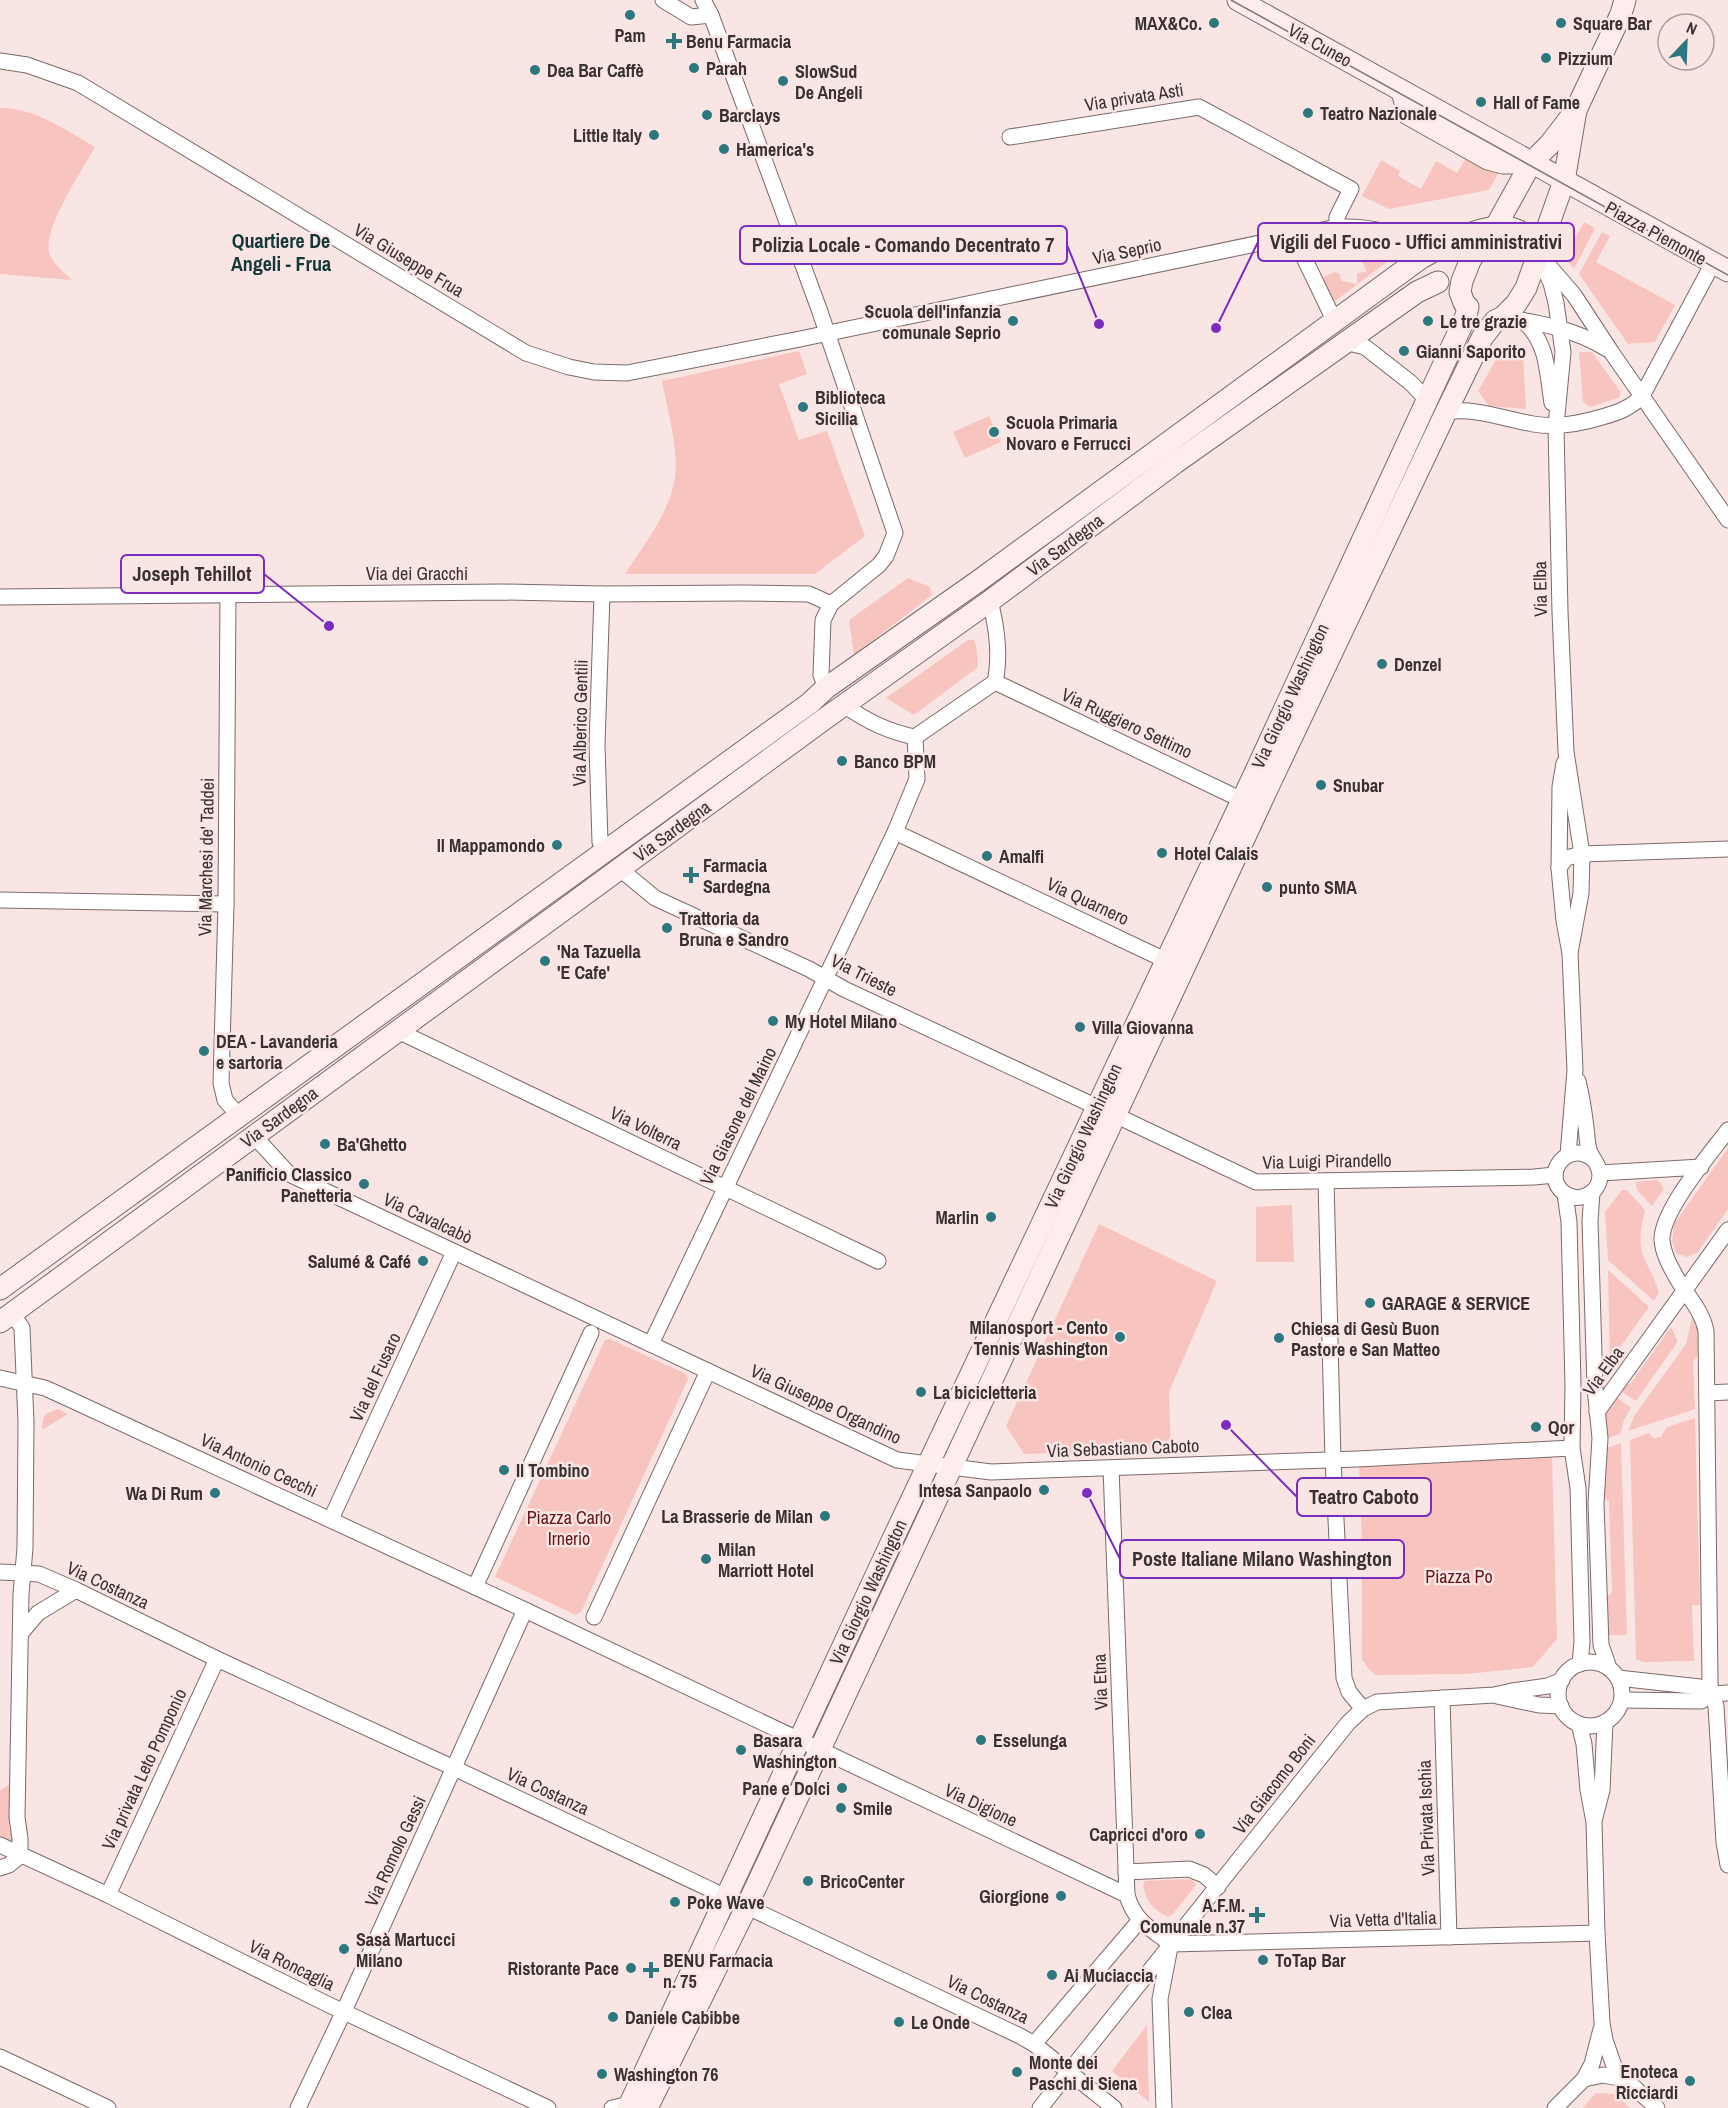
<svg xmlns="http://www.w3.org/2000/svg" width="1728" height="2108" viewBox="0 0 1728 2108" font-family="'Archivo Narrow',sans-serif">
	<style>
		.green { fill: #f8c4c0 }
		.lines { fill: none; stroke-linecap: round; stroke-linejoin: round }
		.street-casing { stroke: #7a6a68; stroke-width: 17 }
		.secondary-casing { stroke: #7a6a68; stroke-width: 23 }
		.street { stroke: #fff; stroke-width: 15 }
		.secondary { stroke: #fdedec; stroke-width: 21 }
		.tram { stroke: #827675; stroke-width: 1.5 }
		.poi-dot { fill: #2d777e; stroke: #f9e6e4; stroke-width: 2 }
		.labels { text-anchor: middle; dominant-baseline: central; stroke-width: 5; stroke-linejoin: round; paint-order: stroke }
		.poi-label { font-size: 18px; font-weight: bold; fill: #393131; stroke: #f9e6e4; text-anchor: start }
		.street-label { font-size: 18px; fill: #393131; stroke: #f9e6e4 }
		.park-label { font-size: 18px; fill: #671318; stroke: #f9e6e4 }
		.neighbourhood-label { font-size: 20px; font-weight: bold; fill: #14373a; stroke: #f9e6e4 }
		.leader { fill: none; stroke: #7b2cbf; stroke-width: 2 }
		.callout-dot { fill: #7b2cbf; stroke: #f9e6e4; stroke-width: 2 }
		.callout { fill: #f9e6e4; stroke: #7b2cbf; stroke-width: 2 }
		.callout-label { font-size: 20px; text-anchor: middle; font-weight: bold; fill: #393131 }
	</style>
	<rect width="100%" height="100%" fill="#f9e6e4"/>
	<g class="green">
		<path d="M0,108C35,108 66,130 95,147C83,169 40,232 50,255C54,265 64,272 72,280L0,274Z"/>
		<polygon points="1468,155 1499,172 1489,190 1389,209 1362,196 1381,160 1400,171 1398,176 1421,189 1436,161 1457,173"/>
		<polygon points="1584,222 1595,228 1574,269 1565,257"/>
		<polygon points="1602,232 1610,236 1596,262 1675,305 1655,342 1628,344 1579,274"/>
		<path d="M1350,244C1366,244 1378,247 1392,254L1391,259L1334,302L1332,303L1321,283L1324,277L1334,272L1339,273L1342,281L1357,284V273L1366,272C1363,252 1346,248 1329,246Z"/>
		<polygon points="1503,348 1523,353 1526,409 1489,406 1478,391"/>
		<path d="M799,351L807,374L779,384L799,440L827,431L865,536L815,574H625C644,544 670,513 675,477C679,450 667,408 662,381Z"/>
		<polygon points="1579,352 1592,352 1620,391 1620,397 1590,407 1583,402"/>
		<polygon points="989,416 1001,442 965,458 953,432"/>
		<polygon points="908,578 930,587 932,595 854,655 849,620"/>
		<polygon points="968,640 974,640 976,645 978,667 914,715 886,698"/>
		<polygon points="1728,1148 1728,1209 1697,1253 1686,1257 1676,1253 1672,1241 1674,1224"/>
		<polygon points="1658,1180 1664,1189 1652,1206 1637,1190 1636,1182"/>
		<path d="M1622,1190H1627L1645,1210C1641,1227 1637,1245 1646,1262C1651,1273 1656,1281 1659,1293L1654,1301L1608,1260L1605,1212Z"/>
		<polygon points="1292,1205 1294,1262 1256,1262 1256,1207"/>
		<polygon points="1099,1224 1217,1281 1169,1392 1171,1449 1024,1454 1006,1426"/>
		<polygon points="1608,1270 1649,1307 1610,1361"/>
		<polygon points="1692,1318 1697,1328 1699,1355 1693,1361 1695,1409 1628,1431 1634,1416 1686,1344"/>
		<polygon points="1671,1327 1678,1341 1636,1401 1619,1390 1623,1385 1630,1384"/>
		<polygon points="610,1339 686,1374 688,1379 581,1612 576,1615 495,1577 605,1340"/>
		<polygon points="1615,1396 1631,1408 1624,1420 1620,1434 1607,1438 1605,1414"/>
		<path d="M58,1409L68,1414L42,1430C43,1415 43,1414 58,1409Z"/>
		<polygon points="1695,1418 1700,1605 1692,1605 1694,1661 1644,1662 1636,1659 1630,1440 1649,1433 1653,1438 1661,1437 1667,1427"/>
		<polygon points="1621,1443 1627,1635 1608,1635 1607,1598 1612,1592 1609,1502 1603,1496 1607,1448"/>
		<polygon points="1552,1456 1557,1639 1533,1667 1467,1674 1376,1675 1368,1668 1362,1659 1362,1541 1359,1463"/>
		<polygon points="9,1785 9,1827 14,1835 13,1844 0,1839 0,1790"/>
		<path d="M1186,1879L1192,1880L1196,1885L1172,1915L1168,1917C1153,1911 1146,1900 1143,1885L1145,1881Z"/>
		<polygon points="1147,2025 1149,2102 1112,2071"/>
		<polygon points="1596,2093 1616,2094 1630,2108 1583,2108"/>
	</g>
	<g class="lines">
		<defs>
			<g id="street">
				<polyline points="663,0 691,17 711,15"/>
				<polyline points="703,0 711,15 819,309 895,533 886,556 879,565 831,604 823,620 821,675 826,688"/>
				<path d="M0,61L27,65L78,83L526,353L569,367L594,372L627,373L800,339L1337,227C1374,226 1396,231 1421,258"/>
				<polyline points="1010,137 1199,107 1351,189 1337,217 1337,227"/>
				<polyline points="1294,237 1335,322"/>
				<polyline points="1538,255 1551,283 1556,303 1563,352 1556,426 1560,612 1566,752 1582,854 1581,893 1570,953"/>
				<polyline points="1549,266 1574,295 1612,353 1728,520"/>
				<path d="M1503,317C1540,323 1575,329 1607,349"/>
				<path d="M1523,321C1548,342 1547,372 1552,403"/>
				<polyline points="1345,342 1365,347 1411,383 1428,401"/>
				<path d="M1446,412C1474,407 1505,419 1533,424C1556,428 1579,424 1602,417C1617,413 1631,408 1642,396L1713,263"/>
				<polyline points="228,593 226,904 221,1083 225,1100 239,1116"/>
				<polyline points="602,594 597,745 600,842 606,851"/>
				<polyline points="0,597 502,592 602,594 742,593 809,594 831,604"/>
				<polyline points="995,682 1242,800"/>
				<path d="M844,705C866,721 889,732 915,737L995,682C1001,655 997,628 990,601"/>
				<polyline points="1564,763 1560,787 1559,868 1564,921 1570,953 1575,1070 1568,1155"/>
				<polyline points="895,832 1165,960"/>
				<polyline points="1559,868 1566,858 1582,854 1728,849"/>
				<polyline points="620,869 655,898 809,969 844,989 1097,1107"/>
				<polyline points="0,900 226,904"/>
				<polyline points="398,1031 878,1261"/>
				<path d="M1578,1081C1582,1097 1584,1111 1586,1127C1587,1134 1587,1143 1589,1150C1592,1159 1600,1165 1600,1175C1600,1194 1578,1204 1564,1193C1540,1174 1569,1138 1594,1160"/>
				<polyline points="1115,1115 1256,1182 1534,1177 1555,1175"/>
				<path d="M1728,1130C1710,1154 1661,1211 1662,1240C1663,1253 1669,1264 1675,1275C1685,1294 1702,1309 1706,1331L1710,1682L1711,1694L1716,1706L1724,1842L1728,1865"/>
				<polyline points="254,1136 289,1174 897,1460 991,1472 1357,1459 1572,1448"/>
				<polyline points="1600,1173 1701,1167"/>
				<polyline points="1326,1181 1333,1460 1344,1678 1349,1692 1363,1709"/>
				<polyline points="1592,1192 1590,1221 1595,1388 1600,1438 1596,1503 1601,1645 1609,1668"/>
				<polyline points="1565,1194 1569,1222 1573,1385 1572,1448 1578,1488 1582,1642 1580,1664"/>
				<polyline points="12,1312 22,1328 26,1422 25,1548 21,1594 17,1817 20,1839 20,1856"/>
				<polyline points="651,1344 895,832 917,779 915,737"/>
				<polyline points="0,1378 45,1388 67,1398 525,1610 1127,1895"/>
				<polyline points="1707,1393 1728,1392"/>
				<polyline points="1597,1412 1728,1230"/>
				<path d="M1111,1468L1127,1895C1134,1921 1151,1929 1171,1944"/>
				<polyline points="331,1519 454,1252"/>
				<polyline points="0,1572 39,1574 76,1590 217,1659 454,1768 1020,2036 1034,2044 1114,2108"/>
				<polyline points="475,1587 591,1333"/>
				<polyline points="594,1617 708,1371"/>
				<polyline points="21,1633 38,1613 76,1590"/>
				<circle cx="1590" cy="1694" r="32"/>
				<polyline points="1618,1678 1700,1687 1711,1694"/>
				<polyline points="1711,1694 1728,1693"/>
				<polyline points="1497,1696 1539,1705 1561,1706"/>
				<polyline points="1442,1698 1449,1937"/>
				<polyline points="1622,1700 1701,1701 1711,1694"/>
				<polyline points="1579,1724 1584,1744 1588,1790 1594,1822 1597,1933 1602,2023 1605,2040 1614,2066 1625,2079 1657,2108"/>
				<polyline points="1595,1817 1602,1790 1605,1722"/>
				<polyline points="0,1845 108,1895 325,2003 548,2108"/>
				<polyline points="0,1868 9,1865 20,1856"/>
				<polyline points="1126,1872 1189,1869 1204,1875 1218,1887"/>
				<polyline points="108,1895 217,1659"/>
				<polyline points="1171,1944 1597,1933"/>
				<polyline points="1034,2044 1140,1920"/>
				<polyline points="0,2057 108,2108"/>
				<polyline points="1584,2079 1603,2075 1625,2079"/>
				<polyline points="298,2108 344,2011 525,1610"/>
				<polyline points="612,2108 630,2104"/>
				<polyline points="1040,2108 1348,1723 1363,1709 1377,1702 1494,1695 1512,1691 1548,1686 1562,1680"/>
				<polyline points="1164,2108 1160,1999 1170,1947"/>
				<polyline points="1555,2108 1584,2079 1592,2064 1601,2029"/>
			</g>
			<g id="secondary">
				<polyline points="1238,0 1728,271"/>
				<polyline points="1402,91 1408,114 1488,159 1503,163 1528,163"/>
				<polyline points="1464,303 1460,292 1462,281 1470,261 1482,240 1496,226 1531,163 1550,144 1576,110 1621,14 1625,0"/>
				<path d="M0,1289L810,703L826,688L977,582L1421,258C1454,240 1518,200 1538,255"/>
				<polyline points="0,1322 823,720 990,601 1175,463 1417,292 1438,282"/>
				<polyline points="628,2108 891,1543 1254,775 1466,316 1468,307"/>
				<polyline points="647,2108 747,1906 1270,783 1446,412 1482,338 1495,321 1503,317 1516,304 1526,288 1564,181 1576,110"/>
			</g>
		</defs>
		<use href="#street" class="street-casing"/>
		<use href="#secondary" class="secondary-casing"/>
		<use href="#street" class="street"/>
		<use href="#secondary" class="secondary"/>
		<polyline class="tram" points="1231,0 1728,275"/>
	</g>
	<g class="poi-dot">
		<circle cx="630" cy="15" r="6"/>
		<circle cx="1214" cy="23" r="6"/>
		<circle cx="1561" cy="23" r="6"/>
		<path d="M671 32h6v6h6v6h-6v6h-6v-6h-6v-6h6z"/>
		<circle cx="1546" cy="58" r="6"/>
		<circle cx="694" cy="68" r="6"/>
		<circle cx="535" cy="70" r="6"/>
		<circle cx="783" cy="81" r="6"/>
		<circle cx="1481" cy="102" r="6"/>
		<circle cx="1308" cy="113" r="6"/>
		<circle cx="707" cy="115" r="6"/>
		<circle cx="654" cy="135" r="6"/>
		<circle cx="724" cy="149" r="6"/>
		<circle cx="1013" cy="321" r="6"/>
		<circle cx="1428" cy="321" r="6"/>
		<circle cx="1404" cy="351" r="6"/>
		<circle cx="803" cy="407" r="6"/>
		<circle cx="994" cy="432" r="6"/>
		<circle cx="1382" cy="664" r="6"/>
		<circle cx="842" cy="761" r="6"/>
		<circle cx="1321" cy="785" r="6"/>
		<circle cx="557" cy="845" r="6"/>
		<circle cx="1162" cy="853" r="6"/>
		<circle cx="987" cy="856" r="6"/>
		<path d="M688 866h6v6h6v6h-6v6h-6v-6h-6v-6h6z"/>
		<circle cx="1267" cy="887" r="6"/>
		<circle cx="667" cy="928" r="6"/>
		<circle cx="545" cy="961" r="6"/>
		<circle cx="773" cy="1021" r="6"/>
		<circle cx="1080" cy="1027" r="6"/>
		<circle cx="204" cy="1051" r="6"/>
		<circle cx="325" cy="1144" r="6"/>
		<circle cx="364" cy="1184" r="6"/>
		<circle cx="991" cy="1217" r="6"/>
		<circle cx="423" cy="1261" r="6"/>
		<circle cx="1370" cy="1303" r="6"/>
		<circle cx="1120" cy="1337" r="6"/>
		<circle cx="1279" cy="1338" r="6"/>
		<circle cx="921" cy="1392" r="6"/>
		<circle cx="1536" cy="1427" r="6"/>
		<circle cx="504" cy="1470" r="6"/>
		<circle cx="1044" cy="1490" r="6"/>
		<circle cx="215" cy="1493" r="6"/>
		<circle cx="825" cy="1516" r="6"/>
		<circle cx="706" cy="1559" r="6"/>
		<circle cx="981" cy="1740" r="6"/>
		<circle cx="741" cy="1750" r="6"/>
		<circle cx="842" cy="1788" r="6"/>
		<circle cx="841" cy="1808" r="6"/>
		<circle cx="1200" cy="1834" r="6"/>
		<circle cx="808" cy="1881" r="6"/>
		<circle cx="1061" cy="1896" r="6"/>
		<circle cx="675" cy="1902" r="6"/>
		<path d="M1254 1906h6v6h6v6h-6v6h-6v-6h-6v-6h6z"/>
		<circle cx="344" cy="1949" r="6"/>
		<circle cx="1263" cy="1960" r="6"/>
		<circle cx="631" cy="1968" r="6"/>
		<path d="M648 1961h6v6h6v6h-6v6h-6v-6h-6v-6h6z"/>
		<circle cx="1052" cy="1975" r="6"/>
		<circle cx="1189" cy="2012" r="6"/>
		<circle cx="613" cy="2017" r="6"/>
		<circle cx="899" cy="2022" r="6"/>
		<circle cx="1017" cy="2072" r="6"/>
		<circle cx="602" cy="2074" r="6"/>
		<circle cx="1690" cy="2081" r="6"/>
	</g>
	<g class="labels">
		<g class="poi-label">
			<text x="1202" y="23" text-anchor="end">MAX&amp;Co.</text>
			<text x="1573" y="23">Square Bar</text>
			<text x="630" y="35" text-anchor="middle">Pam</text>
			<text x="686" y="41">Benu Farmacia</text>
			<text x="1558" y="58">Pizzium</text>
			<text x="706" y="68">Parah</text>
			<text x="547" y="70">Dea Bar Caffè</text>
			<text x="795" y="71">SlowSud<tspan x="795" dy="21">De Angeli</tspan></text>
			<text x="1493" y="102">Hall of Fame</text>
			<text x="1320" y="113">Teatro Nazionale</text>
			<text x="719" y="115">Barclays</text>
			<text x="642" y="135" text-anchor="end">Little Italy</text>
			<text x="736" y="149">Hamerica's</text>
			<text x="1001" y="311" text-anchor="end">Scuola dell'infanzia<tspan x="1001" dy="21">comunale Seprio</tspan></text>
			<text x="1440" y="321">Le tre grazie</text>
			<text x="1416" y="351">Gianni Saporito</text>
			<text x="815" y="397">Biblioteca<tspan x="815" dy="21">Sicilia</tspan></text>
			<text x="1006" y="422">Scuola Primaria<tspan x="1006" dy="21">Novaro e Ferrucci</tspan></text>
			<text x="1394" y="664">Denzel</text>
			<text x="854" y="761">Banco BPM</text>
			<text x="1333" y="785">Snubar</text>
			<text x="545" y="845" text-anchor="end">Il Mappamondo</text>
			<text x="1174" y="853">Hotel Calais</text>
			<text x="999" y="856">Amalfi</text>
			<text x="703" y="865">Farmacia<tspan x="703" dy="21">Sardegna</tspan></text>
			<text x="1279" y="887">punto SMA</text>
			<text x="679" y="918">Trattoria da<tspan x="679" dy="21">Bruna e Sandro</tspan></text>
			<text x="557" y="951">'Na Tazuella<tspan x="557" dy="21">'E Cafe'</tspan></text>
			<text x="785" y="1021">My Hotel Milano</text>
			<text x="1092" y="1027">Villa Giovanna</text>
			<text x="216" y="1041">DEA - Lavanderia<tspan x="216" dy="21">e sartoria</tspan></text>
			<text x="337" y="1144">Ba'Ghetto</text>
			<text x="352" y="1174" text-anchor="end">Panificio Classico<tspan x="352" dy="21">Panetteria</tspan></text>
			<text x="979" y="1217" text-anchor="end">Marlin</text>
			<text x="411" y="1261" text-anchor="end">Salumé &amp; Café</text>
			<text x="1382" y="1303">GARAGE &amp; SERVICE</text>
			<text x="1108" y="1327" text-anchor="end">Milanosport - Cento<tspan x="1108" dy="21">Tennis Washington</tspan></text>
			<text x="1291" y="1328">Chiesa di Gesù Buon<tspan x="1291" dy="21">Pastore e San Matteo</tspan></text>
			<text x="933" y="1392">La bicicletteria</text>
			<text x="1548" y="1427">Qor</text>
			<text x="516" y="1470">Il Tombino</text>
			<text x="1032" y="1490" text-anchor="end">Intesa Sanpaolo</text>
			<text x="203" y="1493" text-anchor="end">Wa Di Rum</text>
			<text x="813" y="1516" text-anchor="end">La Brasserie de Milan</text>
			<text x="718" y="1549">Milan<tspan x="718" dy="21">Marriott Hotel</tspan></text>
			<text x="753" y="1740">Basara<tspan x="753" dy="21">Washington</tspan></text>
			<text x="993" y="1740">Esselunga</text>
			<text x="830" y="1788" text-anchor="end">Pane e Dolci</text>
			<text x="853" y="1808">Smile</text>
			<text x="1188" y="1834" text-anchor="end">Capricci d'oro</text>
			<text x="820" y="1881">BricoCenter</text>
			<text x="1049" y="1896" text-anchor="end">Giorgione</text>
			<text x="687" y="1902">Poke Wave</text>
			<text x="1245" y="1905" text-anchor="end">A.F.M.<tspan x="1245" dy="21">Comunale n.37</tspan></text>
			<text x="356" y="1939">Sasà Martucci<tspan x="356" dy="21">Milano</tspan></text>
			<text x="663" y="1960">BENU Farmacia<tspan x="663" dy="21">n. 75</tspan></text>
			<text x="1275" y="1960">ToTap Bar</text>
			<text x="619" y="1968" text-anchor="end">Ristorante Pace</text>
			<text x="1064" y="1975">Ai Muciaccia</text>
			<text x="1201" y="2012">Clea</text>
			<text x="625" y="2017">Daniele Cabibbe</text>
			<text x="911" y="2022">Le Onde</text>
			<text x="1029" y="2062">Monte dei<tspan x="1029" dy="21">Paschi di Siena</tspan></text>
			<text x="1678" y="2071" text-anchor="end">Enoteca<tspan x="1678" dy="21">Ricciardi</tspan></text>
			<text x="614" y="2074">Washington 76</text>
		</g>
		<g class="street-label">
			<text transform="translate(1320 45) rotate(29)">Via Cuneo</text>
			<text transform="translate(1134 97) rotate(-9)">Via privata Asti</text>
			<text transform="translate(1656 233) rotate(29)">Piazza Piemonte</text>
			<text transform="translate(1127 251) rotate(-12)">Via Seprio</text>
			<text transform="translate(409 260) rotate(31)">Via Giuseppe Frua</text>
			<text transform="translate(1065 545) rotate(-37)">Via Sardegna</text>
			<text x="417" y="573">Via dei Gracchi</text>
			<text transform="translate(1540 589) rotate(-91)">Via Elba</text>
			<text transform="translate(1290 696) rotate(-65)">Via Giorgio Washington</text>
			<text transform="translate(580 723) rotate(-89)">Via Alberico Gentili</text>
			<text transform="translate(1127 723) rotate(25)">Via Ruggiero Settimo</text>
			<text transform="translate(672 831) rotate(-36)">Via Sardegna</text>
			<text transform="translate(206 857) rotate(-89)">Via Marchesi de' Taddei</text>
			<text transform="translate(1088 901) rotate(25)">Via Quarnero</text>
			<text transform="translate(864 975) rotate(27)">Via Trieste</text>
			<text transform="translate(738 1116) rotate(-64)">Via Giasone del Maino</text>
			<text transform="translate(279 1117) rotate(-36)">Via Sardegna</text>
			<text transform="translate(646 1128) rotate(26)">Via Volterra</text>
			<text transform="translate(1083 1136) rotate(-65)">Via Giorgio Washington</text>
			<text transform="translate(1327 1161) rotate(-1)">Via Luigi Pirandello</text>
			<text transform="translate(428 1218) rotate(25)">Via Cavalcabò</text>
			<text transform="translate(1603 1371) rotate(-54)">Via Elba</text>
			<text transform="translate(375 1377) rotate(-65)">Via del Fusaro</text>
			<text transform="translate(826 1404) rotate(25)">Via Giuseppe Organdino</text>
			<text transform="translate(1123 1448) rotate(-2)">Via Sebastiano Caboto</text>
			<text transform="translate(259 1465) rotate(25)">Via Antonio Cecchi</text>
			<text transform="translate(108 1585) rotate(25)">Via Costanza</text>
			<text transform="translate(868 1592) rotate(-65)">Via Giorgio Washington</text>
			<text transform="translate(1100 1682) rotate(-92)">Via Etna</text>
			<text transform="translate(144 1769) rotate(-65)">Via privata Leto Pomponio</text>
			<text transform="translate(1274 1784) rotate(-52)">Via Giacomo Boni</text>
			<text transform="translate(548 1791) rotate(25)">Via Costanza</text>
			<text transform="translate(981 1805) rotate(25)">Via Digione</text>
			<text transform="translate(1426 1818) rotate(-92)">Via Privata Ischia</text>
			<text transform="translate(395 1851) rotate(-65)">Via Romolo Gessi</text>
			<text transform="translate(1383 1919) rotate(-2)">Via Vetta d'Italia</text>
			<text transform="translate(292 1965) rotate(26)">Via Roncaglia</text>
			<text transform="translate(988 1999) rotate(26)">Via Costanza</text>
		</g>
		<g class="park-label">
			<text x="569" y="1517">Piazza Carlo<tspan x="569" dy="21">Irnerio</tspan></text>
			<text x="1459" y="1576">Piazza Po</text>
		</g>
		<g class="neighbourhood-label">
			<text x="281" y="240">Quartiere De<tspan x="281" dy="23">Angeli - Frua</tspan></text>
		</g>
	</g>
	<path class="leader" d="M1216 328L1258 242M1099 324L1067 245M329 626L264 574M1226 1425L1297 1497M1087 1493L1120 1559"/>
	<g class="callout-dot">
		<circle cx="1216" cy="328" r="6"/>
		<circle cx="1099" cy="324" r="6"/>
		<circle cx="329" cy="626" r="6"/>
		<circle cx="1226" cy="1425" r="6"/>
		<circle cx="1087" cy="1493" r="6"/>
	</g>
	<g class="callout">
		<rect x="1258" y="223" width="316" height="38" rx="6"/>
		<rect x="740" y="226" width="327" height="38" rx="6"/>
		<rect x="121" y="555" width="143" height="38" rx="6"/>
		<rect x="1297" y="1478" width="134" height="38" rx="6"/>
		<rect x="1120" y="1540" width="284" height="38" rx="6"/>
	</g>
	<g class="callout-label">
		<text x="1416" y="249">Vigili del Fuoco - Uffici amministrativi</text>
		<text x="903" y="252">Polizia Locale - Comando Decentrato 7</text>
		<text x="192" y="581">Joseph Tehillot</text>
		<text x="1364" y="1504">Teatro Caboto</text>
		<text x="1262" y="1566">Poste Italiane Milano Washington</text>
	</g>
	<g transform="translate(1686 42) rotate(23)"><circle r="28" fill="#f9e6e4" stroke="#ac9e9c" stroke-width="1.5"/>
	<path d="M0-4.5L10 22L0 15L-10 22Z" fill="#2d777e"/>
	<text y="-9" font-size="16" font-weight="bold" text-anchor="middle" fill="#393131">N</text>
	</g>
</svg>
